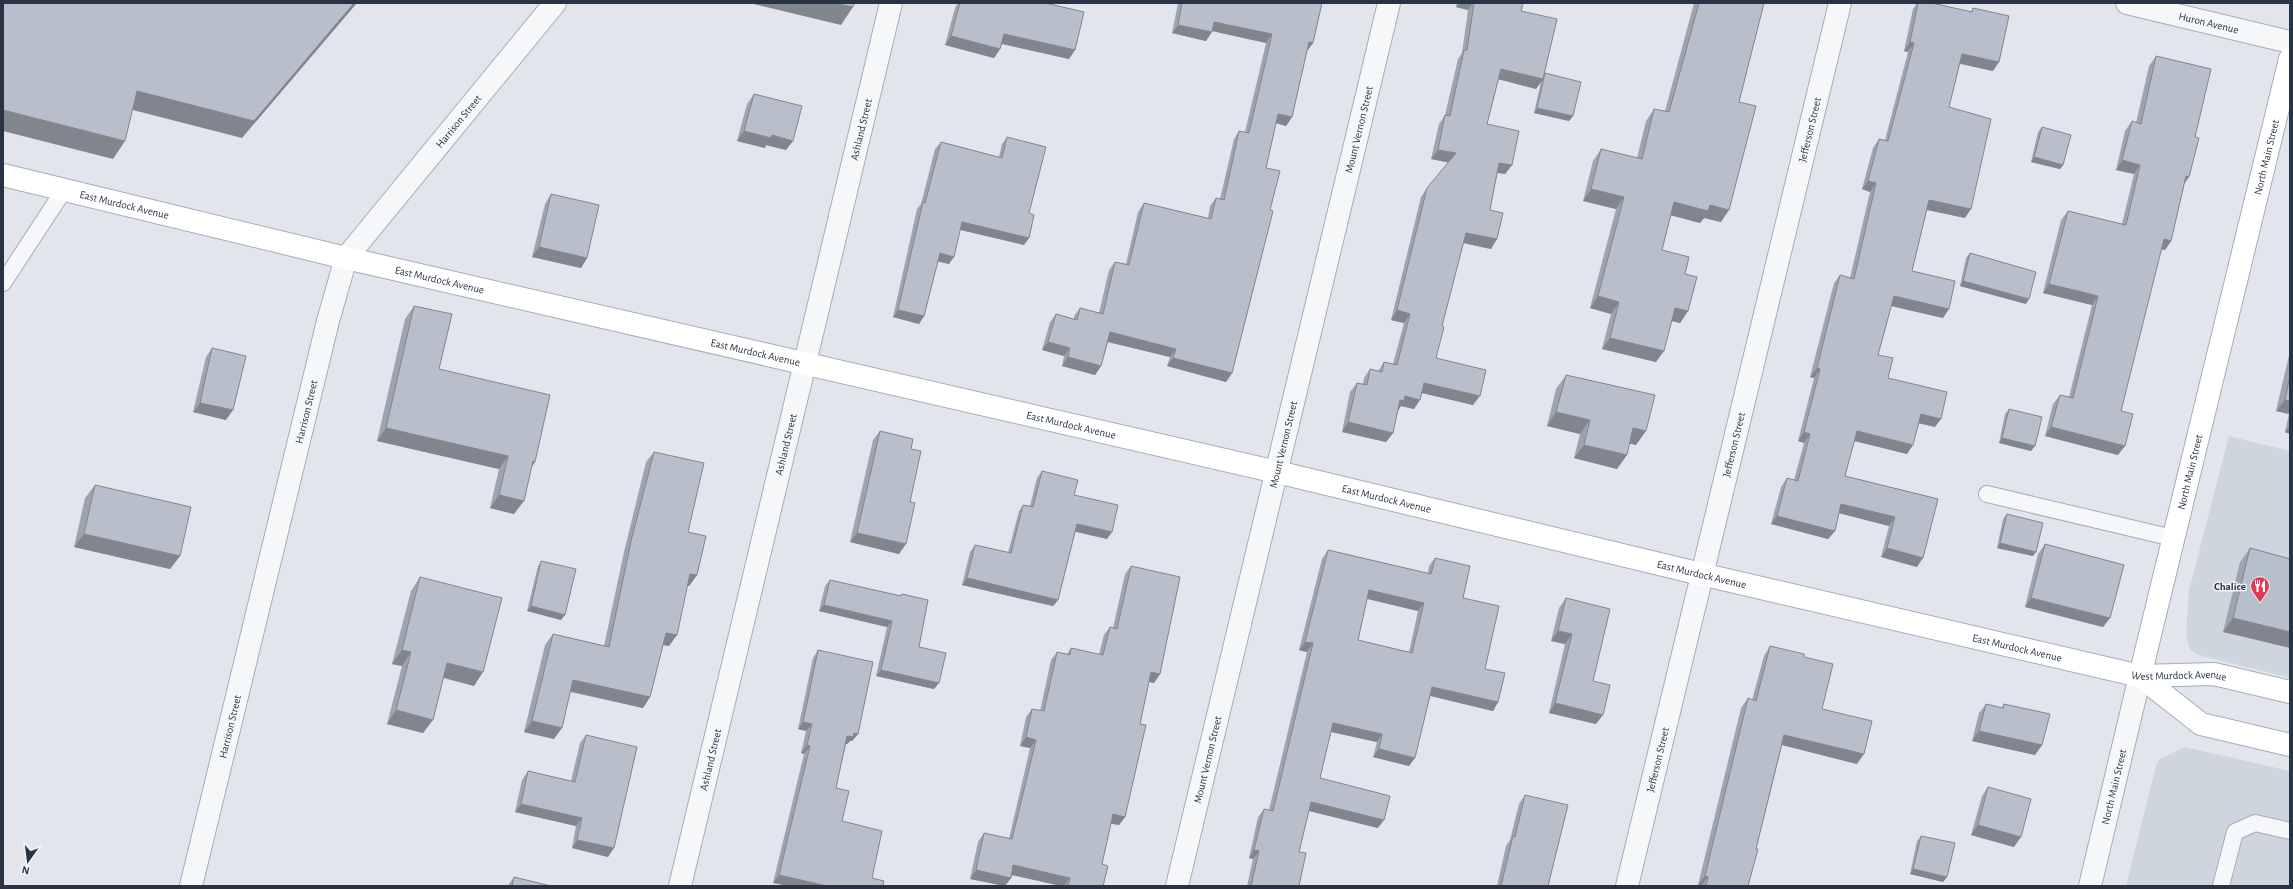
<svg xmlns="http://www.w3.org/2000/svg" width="2293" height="889" viewBox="0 0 2293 889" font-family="'Alegreya Sans',sans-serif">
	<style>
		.built { fill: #cfd5de }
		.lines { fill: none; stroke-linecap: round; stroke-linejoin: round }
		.lane-casing { stroke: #a6adb7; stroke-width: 18 }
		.street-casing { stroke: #a6adb7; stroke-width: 24 }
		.secondary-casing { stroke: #a6adb7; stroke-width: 24 }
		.lane { stroke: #f5f7f9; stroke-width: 16 }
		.street { stroke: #f5f7f9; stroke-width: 22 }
		.secondary { stroke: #fff; stroke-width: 22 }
		.wall { fill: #9ea4ae; fill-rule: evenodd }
		.shaded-wall { fill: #81868d }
		.building { fill: #b8bfca; stroke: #81868d; fill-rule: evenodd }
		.labels { text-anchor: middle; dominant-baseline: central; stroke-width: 3; stroke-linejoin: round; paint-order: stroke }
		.street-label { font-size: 11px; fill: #283446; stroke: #f2f5f9 }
		.poi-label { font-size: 11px; font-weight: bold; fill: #283446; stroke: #f2f5f9; text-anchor: end }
	</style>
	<rect width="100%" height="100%" fill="#e2e6ec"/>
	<g class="built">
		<polygon points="2229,436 2290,451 2290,678 2198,655 2190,649 2186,636 2189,590"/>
		<polygon points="2185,747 2290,771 2290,886 2126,886 2156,766 2160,759"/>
	</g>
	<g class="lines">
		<defs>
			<g id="lane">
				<polyline points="3,283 64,190"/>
				<polyline points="1987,494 2173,538"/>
				<polyline points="2221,886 2235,832 2255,823 2290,831"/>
			</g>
			<g id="street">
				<path id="s1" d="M2127,3L2290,42"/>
				<path id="s2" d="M191,886L328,321L346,258L555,3"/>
				<path id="s3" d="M680,886L891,3"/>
				<path id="s4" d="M1177,886L1389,3"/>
				<path id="s5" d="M1627,886L1840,3"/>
				<path id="s6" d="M2090,886L2140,676"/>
			</g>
			<g id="secondary">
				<path id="s7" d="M3,175L346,258L1277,472L1701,574L2140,676L2214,674L2290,692"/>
				<path id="s8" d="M2140,676L2290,59"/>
				<polyline points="2140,676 2201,724 2290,745"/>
			</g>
		</defs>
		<use href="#lane" class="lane-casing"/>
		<use href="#street" class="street-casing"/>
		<use href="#secondary" class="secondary-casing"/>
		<use href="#lane" class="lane"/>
		<use href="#street" class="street"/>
		<use href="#secondary" class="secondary"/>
	</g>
	<g class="wall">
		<polygon points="958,3 960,3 1075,50 1069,59 1002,44 1000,49 994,58 945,45 955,8"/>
		<polygon points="1178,3 1322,3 1313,43 1307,51 1292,117 1286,126 1276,123 1266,168 1270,210 1232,373 1226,382 1167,366 1170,357 1108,342 1101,366 1095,375 1062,366 1064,356 1042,350 1050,322 1056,314 1074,319 1074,316 1080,308 1099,313 1109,270 1115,262 1126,264 1138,212 1144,203 1208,218 1210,206 1216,198 1220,199 1234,139 1239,131 1245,132 1266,43 1212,31 1206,41 1172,33"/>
		<polygon points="1457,3 1523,3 1521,11 1544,76 1545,73 1573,116 1569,121 1534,113 1541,82 1536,89 1498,79 1487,124 1512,165 1505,174 1497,173 1490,210 1491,249 1463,243 1442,326 1436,358 1473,405 1422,393 1414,409 1401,406 1398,410 1393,433 1386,442 1342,432 1350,392 1357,383 1363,384 1364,378 1370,369 1378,371 1384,362 1393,364 1404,323 1391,320 1421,197 1427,188 1449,162 1431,159 1439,124 1445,115 1458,59 1462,53 1468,10 1456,7"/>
		<polygon points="1694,3 1764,3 1739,102 1721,222 1704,218 1700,223 1671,215 1662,250 1685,274 1688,311 1680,323 1672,321 1656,362 1602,349 1611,314 1590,308 1616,209 1583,201 1593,161 1601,149 1637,158 1646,121 1654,109 1665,111"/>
		<polygon points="1917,3 1932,3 1971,12 1973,8 1993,71 1960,63 1949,107 1965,218 1927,210 1912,271 1943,318 1891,306 1878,355 1888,378 1935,427 1918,423 1907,454 1854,441 1845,476 1938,499 1917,567 1881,557 1889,526 1839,513 1835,531 1828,539 1771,524 1781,487 1787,478 1794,480 1804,443 1798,441 1814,378 1810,377 1834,283 1840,275 1850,278 1870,192 1862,189 1873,148 1879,139 1885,140 1908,52 1904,51 1913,9"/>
		<polygon points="2156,56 2184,184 2171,241 2165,250 2161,249 2121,411 2118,455 2045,436 2053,404 2060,395 2069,397 2092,305 2043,293 2061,220 2068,211 2122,224 2134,174 2116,170 2125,131 2132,121 2136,123 2149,66"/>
		<polygon points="754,94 786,150 766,145 765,148 737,141 747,104"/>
		<polygon points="2042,127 2063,165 2060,169 2031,162 2038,132"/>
		<polygon points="1007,137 1029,213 1024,245 960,230 949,264 938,261 924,316 919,324 893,317 917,209 921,204 935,149 941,142 999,157 1002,144"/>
		<polygon points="551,194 587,258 581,268 532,257 545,204"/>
		<polygon points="1970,253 2026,304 1960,286 1966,258"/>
		<polygon points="414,306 439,369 535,462 531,467 514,514 490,508 499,469 377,441 405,319"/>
		<polygon points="212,348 226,420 193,412 206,357"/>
		<polygon points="2290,351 2290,434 2285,432 2289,414 2276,411"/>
		<polygon points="1566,375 1636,445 1629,443 1617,469 1574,458 1580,434 1547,426 1556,389"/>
		<polygon points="2009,409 2031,451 1999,443 2005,414"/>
		<polygon points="880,431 911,449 910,502 899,554 850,542 873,440"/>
		<polygon points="654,452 688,532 697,575 689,586 687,585 669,646 663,645 650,697 643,708 570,692 554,739 524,732 545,645 553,634 604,646 624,552 646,462"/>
		<polygon points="1042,471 1074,495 1112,532 1107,539 1075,531 1058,600 1053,606 962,585 970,552 975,545 1008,553 1019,511 1023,505 1030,506 1037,478"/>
		<polygon points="95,485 180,556 170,569 74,547 85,498"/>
		<polygon points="2007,514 2033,556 1997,548 2003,519"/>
		<polygon points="2045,544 2110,618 2103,627 2025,607 2038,554"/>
		<polygon points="2250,548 2290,559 2223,632 2240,562"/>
		<path d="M1328,550L1428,574L1429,566L1435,558L1463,598L1485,669L1498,702L1493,711L1430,696L1409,766L1373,757L1377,742L1331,732L1320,778L1378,828L1309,811L1299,852V886H1247L1253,859L1249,858L1258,817L1264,809L1269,810L1307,652L1299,650L1322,559ZM1367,599L1418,611L1409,652L1358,640Z"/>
		<polygon points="541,561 561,620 527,611 538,566"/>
		<polygon points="1131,566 1160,674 1154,683 1149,682 1140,724 1125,817 1119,825 1111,823 1102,864 1103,886 1061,886 1011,875 1011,878 1005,886 970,879 978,842 984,833 1009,839 1030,748 1020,746 1026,717 1032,709 1040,711 1051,660 1057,652 1067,654 1071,648 1099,655 1104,635 1110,627 1113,628 1125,574"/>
		<polygon points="420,577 474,686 443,678 423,733 387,724 402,666 392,664 411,591"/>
		<polygon points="830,580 900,596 902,594 919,647 934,689 876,676 887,627 819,611 825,586"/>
		<polygon points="1566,598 1593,681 1596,724 1549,713 1565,644 1551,641 1559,608"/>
		<polygon points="1770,646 1804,657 1822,709 1857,764 1782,745 1756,849 1748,886 1701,886 1698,885 1741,708 1748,698 1752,700 1764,656"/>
		<polygon points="818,650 858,734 852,741 850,741 847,744 846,744 836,788 842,821 872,878 773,883 804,754 801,753 806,731 798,729 813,658"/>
		<polygon points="1986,704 2001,708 2004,704 2042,745 2035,755 1972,741 1979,713"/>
		<polygon points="586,735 608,857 572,848 576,826 515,812 522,780 528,771 571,781 580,743"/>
		<polygon points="1988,787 2014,847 1971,835 1982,796"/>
		<polygon points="1525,795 1548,886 1497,886 1506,846 1510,840 1519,804"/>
		<polygon points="1921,836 1947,877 1943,882 1910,874 1917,841"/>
		<polygon points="514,877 551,886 509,886 509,884"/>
	</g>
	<g class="shaded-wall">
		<polygon points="354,3 357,3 242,138 125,108 137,91"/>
		<polygon points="749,3 834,3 853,7 841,25"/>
		<polygon points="1459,3 1473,3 1468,10 1456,7"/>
		<polygon points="1214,22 1272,34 1266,43 1208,30"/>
		<polygon points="1178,25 1212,32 1206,41 1172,33"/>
		<polygon points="1004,34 1075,50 1069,59 998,43"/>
		<polygon points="951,36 1000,49 994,58 945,45"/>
		<polygon points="1309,42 1313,43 1307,51"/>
		<polygon points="1910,42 1914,43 1908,52 1904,51"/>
		<polygon points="1962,54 1999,62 1993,71 1956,63"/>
		<polygon points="1501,69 1543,79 1536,89 1494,78"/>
		<polygon points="1537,108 1573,116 1569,121 1534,113"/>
		<polygon points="3,110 125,141 113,159 3,131"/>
		<polygon points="1278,114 1292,117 1286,126 1272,122"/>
		<polygon points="744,131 772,135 793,141 786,150 766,145 765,148 737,141"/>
		<polygon points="1438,150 1456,153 1450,163 1431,159"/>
		<polygon points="2034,157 2063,165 2060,169 2031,162"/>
		<polygon points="2122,160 2140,165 2134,174 2116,170"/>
		<polygon points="1499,163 1512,165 1505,174 1493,172"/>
		<polygon points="2186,176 2189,177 2183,186"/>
		<polygon points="1868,181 1876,183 1870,192 1862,189"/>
		<polygon points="1591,189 1624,197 1616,209 1583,201"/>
		<polygon points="1929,200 1971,209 1965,218 1923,209"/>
		<polygon points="1674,202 1710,205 1729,210 1721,222 1704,218 1700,223 1666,214"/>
		<polygon points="962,222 1029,238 1024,245 957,229"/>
		<polygon points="1466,233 1497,239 1491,249 1459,242"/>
		<polygon points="2164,239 2171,241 2165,250 2157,248"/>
		<polygon points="539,247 587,258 581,268 532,257"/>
		<polygon points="940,253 954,257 949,264 935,261"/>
		<polygon points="1963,281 2029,299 2026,304 1960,286"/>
		<polygon points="2049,284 2098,296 2092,305 2043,293"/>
		<polygon points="1598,296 1619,302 1611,314 1590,308"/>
		<polygon points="1894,296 1949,309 1943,318 1887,305"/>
		<polygon points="1675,308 1688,311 1680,323 1667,320"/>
		<polygon points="898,310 924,316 919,324 893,317"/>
		<polygon points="1397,310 1410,314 1404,323 1391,320"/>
		<polygon points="1110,332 1176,349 1170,357 1104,341"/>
		<polygon points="1610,338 1664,351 1656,362 1602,349"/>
		<polygon points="1048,342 1070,348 1064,356 1042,350"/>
		<polygon points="1068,357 1101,366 1095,375 1062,366"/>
		<polygon points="1173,358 1232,373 1226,382 1167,366"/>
		<polygon points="1817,368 1820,369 1814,378 1810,377"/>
		<polygon points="1424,383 1480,396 1473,405 1418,392"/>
		<polygon points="1405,396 1420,400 1414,409 1401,406 1398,411 1400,400"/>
		<polygon points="2285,400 2290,401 2290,413 2289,414 2276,411"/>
		<polygon points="200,403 233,410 226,420 193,412"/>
		<polygon points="1556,412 1590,420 1580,434 1547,426"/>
		<polygon points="1921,414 1941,419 1935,427 1914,422"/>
		<polygon points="1348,422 1393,433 1386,442 1342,432"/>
		<polygon points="2290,425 2290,434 2285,432"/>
		<polygon points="2051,427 2125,446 2118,455 2045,436"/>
		<polygon points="386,428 508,456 499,469 377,441"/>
		<polygon points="1633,428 1646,431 1636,445 1623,442"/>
		<polygon points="1857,431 1913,445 1907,454 1851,440"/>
		<polygon points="1804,432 1810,434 1804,443 1798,441"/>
		<polygon points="2002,438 2035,446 2031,451 1999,443"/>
		<polygon points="1584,445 1627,455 1617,469 1574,458"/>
		<polygon points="533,461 535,462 526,475"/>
		<polygon points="499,495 524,501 514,514 490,508"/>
		<polygon points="1841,504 1895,517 1889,526 1835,512"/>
		<polygon points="1777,516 1835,531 1828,539 1771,524"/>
		<polygon points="1077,524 1112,532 1107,539 1072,531"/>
		<polygon points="857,533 906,544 899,554 850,542"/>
		<polygon points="84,534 180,556 170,569 74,547"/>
		<polygon points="2000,543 2036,552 2033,556 1997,548"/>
		<polygon points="1887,548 1923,558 1917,567 1881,557"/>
		<polygon points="690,574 697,575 689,586 682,584"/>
		<polygon points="967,578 1058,600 1053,606 962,585"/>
		<polygon points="1369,590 1424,603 1418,611 1364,598"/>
		<polygon points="2031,598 2110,618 2103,627 2025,607"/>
		<polygon points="824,605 892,621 887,627 819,611"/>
		<polygon points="531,606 565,615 561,620 527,611"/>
		<polygon points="2233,618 2290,632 2290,648 2223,632"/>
		<polygon points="1558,631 1572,634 1565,644 1551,641"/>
		<polygon points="666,633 677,635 669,646 658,644"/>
		<polygon points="1305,642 1313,643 1307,652 1299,650"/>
		<polygon points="402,650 411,652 402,666 392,664"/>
		<polygon points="447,663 483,672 474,686 438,676"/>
		<polygon points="881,670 939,683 934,689 876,676"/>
		<polygon points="1151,672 1160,674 1154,683 1145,681"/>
		<polygon points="573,680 650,697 643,708 565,690"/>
		<polygon points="1432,687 1498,702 1493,711 1427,695"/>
		<polygon points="1555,703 1603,715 1596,724 1549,713"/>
		<polygon points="396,710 433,720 423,733 387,724"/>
		<polygon points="532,721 562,728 554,739 524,732"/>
		<polygon points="803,722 812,724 806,731 798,729"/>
		<polygon points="1333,723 1382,734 1377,742 1327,731"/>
		<polygon points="1979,731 2042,745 2035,755 1972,741"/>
		<polygon points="854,733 858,734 852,741 850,741 847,744 842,744 847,736"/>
		<polygon points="1784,735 1864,754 1857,764 1778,744"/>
		<polygon points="1026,737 1036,740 1030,748 1020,746"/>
		<polygon points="807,745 810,746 804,754 801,753"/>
		<polygon points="1379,749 1415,758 1409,766 1373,757"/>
		<polygon points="1311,802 1384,820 1378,828 1305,810"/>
		<polygon points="521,804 582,818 576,826 515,812"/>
		<polygon points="1113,814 1125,817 1119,825 1107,823"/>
		<polygon points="1978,825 2021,837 2014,847 1971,835"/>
		<polygon points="577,840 614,848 608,857 572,848"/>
		<polygon points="1254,850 1259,851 1253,859 1249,858"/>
		<polygon points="1013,865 1070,878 1064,886 1061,886 1008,874"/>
		<polygon points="1913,869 1947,877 1943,882 1910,874"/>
		<polygon points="976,870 1011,878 1005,886 970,879"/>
		<polygon points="779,875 827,886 788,886 773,883"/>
		<polygon points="1705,876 1708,877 1701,886 1698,885"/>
	</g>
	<g class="building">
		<polygon points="3,3 354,3 254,121 137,91 125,141 3,110"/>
		<polygon points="834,3 854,3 853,7"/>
		<polygon points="960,3 1045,3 1084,12 1075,50 1004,34 1000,49 951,36"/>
		<polygon points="1182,3 1322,3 1313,43 1309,42 1292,117 1278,114 1266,168 1280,171 1270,210 1273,211 1232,373 1173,358 1176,349 1110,332 1101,366 1068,357 1070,348 1048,342 1056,314 1077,320 1080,308 1103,314 1115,262 1129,265 1144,203 1211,219 1216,198 1224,200 1239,131 1249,133 1272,34 1214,22 1212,32 1178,25"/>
		<polygon points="1474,3 1523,3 1521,11 1557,19 1543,79 1501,69 1487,124 1519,131 1512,165 1499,163 1490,210 1503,213 1497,239 1466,233 1442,326 1444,327 1436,358 1486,370 1480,396 1424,383 1420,400 1405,396 1404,401 1400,400 1393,433 1348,422 1357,383 1367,385 1370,369 1382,372 1384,362 1397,365 1410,314 1397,310 1427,188 1456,153 1438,150 1445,115 1450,116 1464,50 1467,50"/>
		<polygon points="1699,3 1764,3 1739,102 1756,106 1729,210 1710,205 1708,211 1674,202 1662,250 1689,257 1685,274 1697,277 1688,311 1675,308 1664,351 1610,338 1619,302 1598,296 1624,197 1591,189 1601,149 1642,159 1654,109 1669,112"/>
		<polygon points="1918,3 1932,3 1972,12 1973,8 2009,16 1999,62 1962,54 1949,107 1991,119 1971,209 1929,200 1912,271 1955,281 1949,309 1894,296 1878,355 1893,358 1888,378 1947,392 1941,419 1921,414 1913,445 1857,431 1845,476 1938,499 1923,558 1887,548 1895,517 1841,504 1835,531 1777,516 1787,478 1798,481 1810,434 1804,432 1820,369 1817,368 1840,275 1854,279 1876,183 1868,181 1879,139 1888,141 1914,43 1910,42"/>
		<polygon points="2156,56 2211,69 2195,137 2199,138 2189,177 2186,176 2171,241 2164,239 2121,411 2133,414 2125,446 2051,427 2060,395 2073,398 2098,296 2049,284 2068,211 2126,225 2140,165 2122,160 2132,121 2141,124"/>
		<polygon points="1545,73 1581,82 1573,116 1537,108"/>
		<polygon points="754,94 802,106 793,141 772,135 771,138 744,131"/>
		<polygon points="2042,127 2071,135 2063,165 2034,157"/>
		<polygon points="1007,137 1046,147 1029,213 1034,215 1029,238 962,222 954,257 940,253 924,316 898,310 923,202 925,203 941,142 1002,158"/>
		<polygon points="551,194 599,205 587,258 539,247"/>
		<polygon points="1970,253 2036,272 2029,299 1963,281"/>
		<polygon points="414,306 452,314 439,369 550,395 535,462 533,461 524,501 499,495 508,456 386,428"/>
		<polygon points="212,348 246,356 233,410 200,403"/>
		<polygon points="1566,375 1655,395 1646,431 1633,428 1627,455 1584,445 1590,420 1556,412"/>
		<polygon points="2290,375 2290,401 2285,400"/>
		<polygon points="2009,409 2042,417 2035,446 2002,438"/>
		<polygon points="880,431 913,439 911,449 921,451 910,502 915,503 906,544 857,533"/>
		<polygon points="654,452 704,463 688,532 706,536 697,575 690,574 677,635 666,633 650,697 573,680 562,728 532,721 553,634 609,647 631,541"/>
		<polygon points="1042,471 1078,480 1074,495 1118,505 1112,532 1077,524 1058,600 967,578 975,545 1011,553 1023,505 1033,507"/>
		<polygon points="95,485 191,507 180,556 84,534"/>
		<polygon points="2007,514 2043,523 2036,552 2000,543"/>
		<polygon points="2045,544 2124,565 2110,618 2031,598"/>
		<polygon points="2250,548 2290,559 2290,632 2233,618"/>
		<path d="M1328,550L1431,574L1435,558L1470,566L1463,598L1499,606L1485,669L1505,673L1498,702L1432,687L1415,758L1379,749L1382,734L1333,723L1320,778L1390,796L1384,820L1311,802L1299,852L1306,853L1299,886H1251L1259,851L1254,850L1264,809L1273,811L1313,643L1305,642ZM1369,590L1424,603L1412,653L1358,640Z"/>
		<polygon points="541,561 576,569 565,615 531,606"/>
		<polygon points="1131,566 1180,577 1160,674 1151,672 1140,724 1146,725 1125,817 1113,814 1102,864 1108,866 1103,886 1068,886 1070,878 1013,865 1011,878 976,870 984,833 1012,839 1036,740 1026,737 1032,709 1044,711 1057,652 1070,655 1071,648 1103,655 1110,627 1117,629"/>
		<polygon points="420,577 502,598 483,672 447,663 433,720 396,710 411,652 402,650"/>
		<polygon points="830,580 901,596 902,594 928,600 919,647 946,653 939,683 881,670 892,621 824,605"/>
		<polygon points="1566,598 1610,609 1593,681 1610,685 1603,715 1555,703 1572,634 1558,631"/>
		<polygon points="1770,646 1804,654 1804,657 1833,664 1822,709 1872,721 1864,754 1784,735 1756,849 1758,849 1748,886 1706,886 1708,877 1705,876 1748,698 1756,701"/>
		<polygon points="818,650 873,662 858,734 854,733 853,737 847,736 836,788 849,791 842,821 882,831 872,878 884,881 883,886 827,886 779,875 810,746 807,745 812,724 803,722"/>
		<polygon points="1986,704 2003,708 2004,704 2050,714 2042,745 1979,731"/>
		<polygon points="586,735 637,747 614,848 577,840 582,818 521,804 528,771 575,782"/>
		<polygon points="1988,787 2031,799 2021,837 1978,825"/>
		<polygon points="1525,795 1568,805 1548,886 1501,886 1513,836 1515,837"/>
		<polygon points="1921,836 1955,843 1947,877 1913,869"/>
		<polygon points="514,877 551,886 512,886"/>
	</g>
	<defs>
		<symbol id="restaurant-pin" viewBox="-11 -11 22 30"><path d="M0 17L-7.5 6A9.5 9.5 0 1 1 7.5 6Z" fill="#dd3b58" stroke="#f2f5f9"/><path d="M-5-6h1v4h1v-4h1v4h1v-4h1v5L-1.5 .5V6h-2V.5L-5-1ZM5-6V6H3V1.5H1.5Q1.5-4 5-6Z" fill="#fff"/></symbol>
	</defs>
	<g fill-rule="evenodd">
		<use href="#restaurant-pin" x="2249" y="575" width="22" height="30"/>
	</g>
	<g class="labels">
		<g class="street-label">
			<text stroke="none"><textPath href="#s1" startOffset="84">Huron Avenue</textPath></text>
			<text stroke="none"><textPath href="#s2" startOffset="824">Harrison Street</textPath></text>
			<text stroke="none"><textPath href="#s3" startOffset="778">Ashland Street</textPath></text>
			<text stroke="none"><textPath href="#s4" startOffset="778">Mount Vernon Street</textPath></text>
			<text stroke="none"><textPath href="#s5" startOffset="778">Jefferson Street</textPath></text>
			<text stroke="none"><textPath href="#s8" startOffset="534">North Main Street</textPath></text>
			<text stroke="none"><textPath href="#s7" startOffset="125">East Murdock Avenue</textPath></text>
			<text stroke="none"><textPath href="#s7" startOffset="449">East Murdock Avenue</textPath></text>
			<text stroke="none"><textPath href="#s7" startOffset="773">East Murdock Avenue</textPath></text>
			<text stroke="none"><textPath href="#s2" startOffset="488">Harrison Street</textPath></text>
			<text stroke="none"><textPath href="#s7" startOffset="1097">East Murdock Avenue</textPath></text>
			<text stroke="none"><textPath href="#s3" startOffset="454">Ashland Street</textPath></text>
			<text stroke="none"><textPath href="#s5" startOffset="454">Jefferson Street</textPath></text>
			<text stroke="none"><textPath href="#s4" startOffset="454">Mount Vernon Street</textPath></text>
			<text stroke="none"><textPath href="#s8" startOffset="210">North Main Street</textPath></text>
			<text stroke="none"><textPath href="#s7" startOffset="1421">East Murdock Avenue</textPath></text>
			<text stroke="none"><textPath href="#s7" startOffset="1745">East Murdock Avenue</textPath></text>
			<text stroke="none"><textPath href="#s7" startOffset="2069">East Murdock Avenue</textPath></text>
			<text stroke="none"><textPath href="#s7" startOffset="2234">West Murdock Avenue</textPath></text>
			<text stroke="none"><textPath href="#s2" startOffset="164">Harrison Street</textPath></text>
			<text stroke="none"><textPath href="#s5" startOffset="130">Jefferson Street</textPath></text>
			<text stroke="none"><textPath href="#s3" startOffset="130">Ashland Street</textPath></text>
			<text stroke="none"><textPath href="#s4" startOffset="130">Mount Vernon Street</textPath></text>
			<text stroke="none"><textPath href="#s6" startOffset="102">North Main Street</textPath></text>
		</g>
		<g class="poi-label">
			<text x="2246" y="586">Chalice</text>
		</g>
	</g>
	<rect width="2293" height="889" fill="none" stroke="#283446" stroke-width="8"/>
	<g transform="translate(28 861) rotate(194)" stroke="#f2f5f9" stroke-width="3" paint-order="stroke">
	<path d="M0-3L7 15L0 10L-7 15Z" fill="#283446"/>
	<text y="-6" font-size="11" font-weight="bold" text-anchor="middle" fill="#283446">N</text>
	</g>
</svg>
